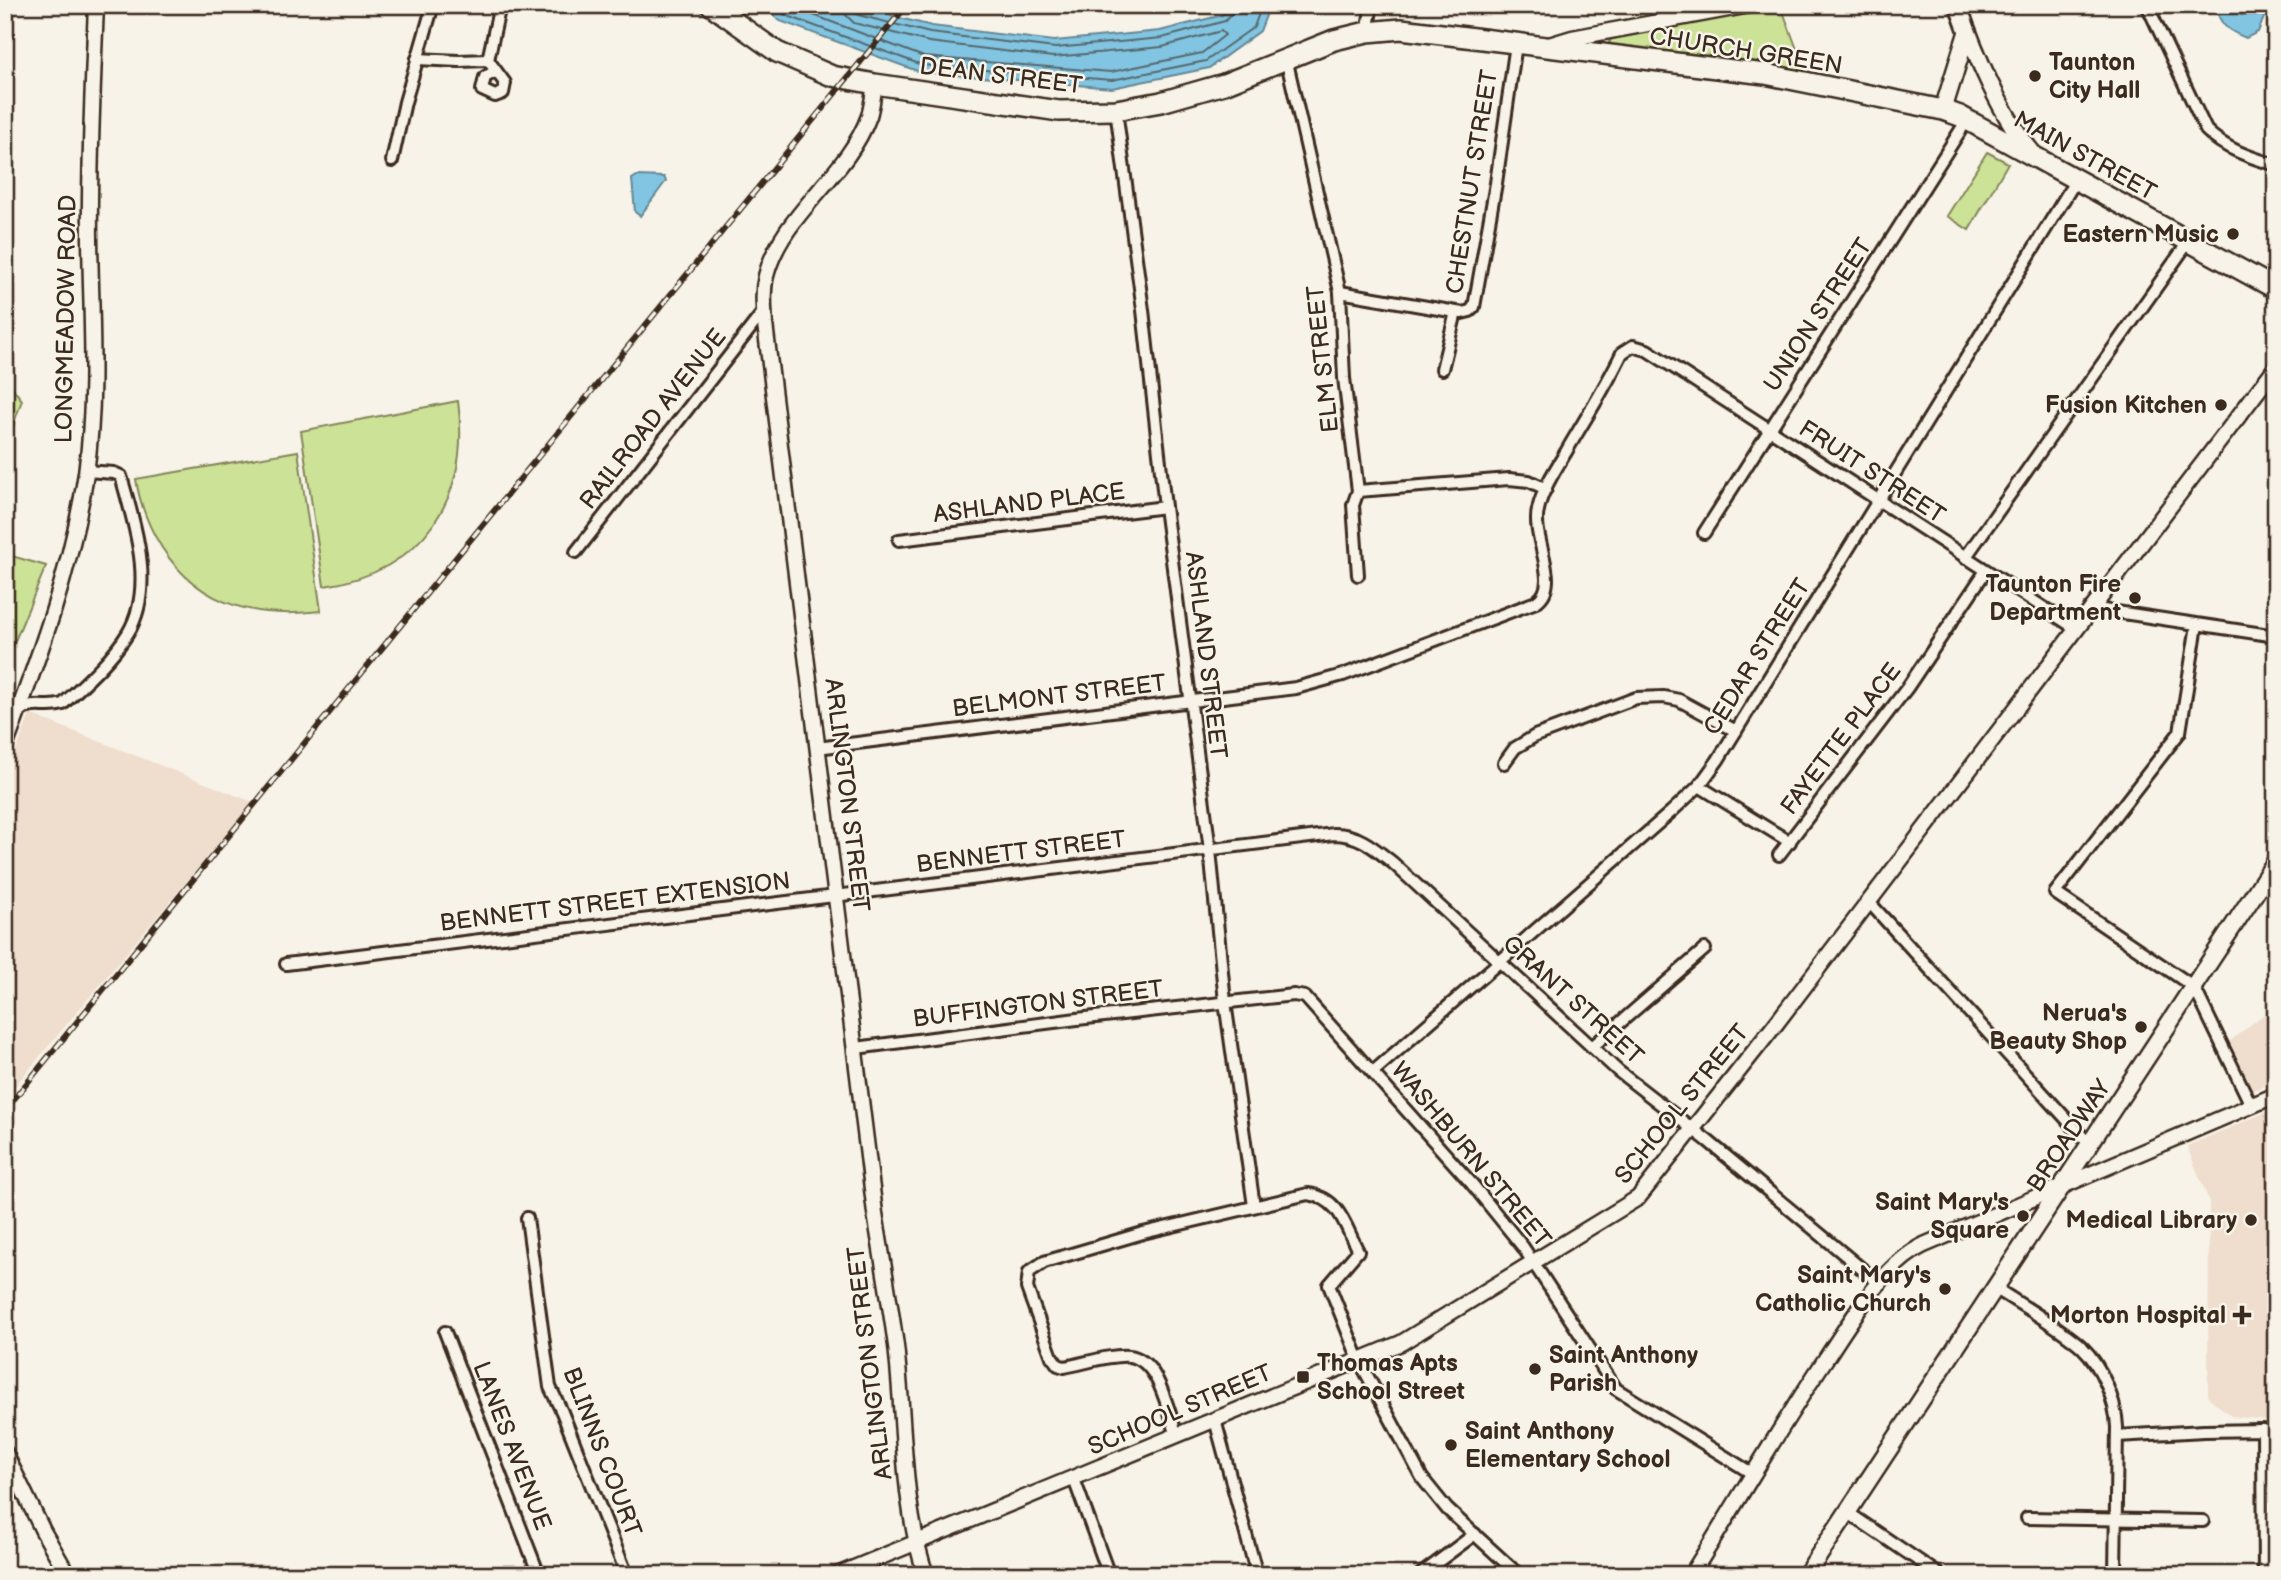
<svg xmlns="http://www.w3.org/2000/svg" width="2281" height="1580" viewBox="0 0 2281 1580" font-family="'Balsamiq Sans',sans-serif">
	<style>
		.built { fill: #efddcd }
		.green { fill: #cce297; stroke: #84865a; stroke-width: 2 }
		.water { fill: #81c5e2; stroke: #658794; stroke-width: 2 }
		.lines { fill: none; stroke-linecap: round; stroke-linejoin: round }
		.shore { stroke: #57686c; stroke-width: 2 }
		.street-casing { stroke: #3b2a1e; stroke-width: 16 }
		.secondary-casing { stroke: #3b2a1e; stroke-width: 19 }
		.primary-casing { stroke: #3b2a1e; stroke-width: 21 }
		.highway-casing { stroke: #3b2a1e; stroke-width: 24 }
		.street { stroke: #f7f3e8; stroke-width: 10 }
		.secondary { stroke: #f7f3e8; stroke-width: 14 }
		.primary { stroke: #f7f3e8; stroke-width: 16 }
		.highway { stroke: #f7f3e8; stroke-width: 19 }
		.rail-casing { stroke: #3b2a1e; stroke-width: 6 }
		.rail { stroke: #f7f3e8; stroke-width: 3.5; stroke-dasharray: 10; stroke-linecap: butt }
		.poi-dot { fill: #3b2a1e; stroke: #f7f3e8; stroke-width: 2.5 }
		.labels { text-anchor: middle; dominant-baseline: central; stroke-width: 5; stroke-linejoin: round; paint-order: stroke }
		.street-label { font-size: 24px; fill: #3b2a1e; stroke: #f7f3e8 }
		.poi-label { font-size: 24px; font-weight: bold; fill: #3b2a1e; stroke: #f7f3e8; text-anchor: end }
	</style>
	<rect width="100%" height="100%" fill="#f7f3e8"/>
	<filter id="ink" filterUnits="userSpaceOnUse"><feTurbulence type="fractalNoise" baseFrequency=".0143" numOctaves="2"/><feDisplacementMap in="SourceGraphic" scale="14" xChannelSelector="R" yChannelSelector="G"/><feConvolveMatrix kernelMatrix="1 2 1 2 8 2 1 2 1" color-interpolation-filters="sRGB"/></filter>
	<g filter="url(#ink)">
		<g class="built">
			<polygon points="30,714 253,802 5,1098 5,781"/>
			<polygon points="2276,1005 2276,1081 2253,1091 2230,1041"/>
			<polygon points="2276,1108 2276,1438 2266,1420 2231,1416 2208,1397 2209,1201 2187,1146"/>
		</g>
		<g class="green">
			<polygon points="1781,6 1805,71 1740,61 1614,48 1609,42 1612,39"/>
			<polygon points="1987,152 2008,163 1969,230 1947,216"/>
			<polygon points="5,379 22,400 5,449"/>
			<path d="M458,401C471,497 424,572 324,586L301,431Z"/>
			<path d="M298,451L321,611C249,620 191,602 155,536C145,517 139,500 136,479Z"/>
			<polygon points="5,554 46,566 5,665"/>
		</g>
		<g class="water">
			<polygon points="762,5 848,5 932,26 1054,41 1160,31 1222,15 1229,5 1270,5 1260,31 1209,68 1112,88 920,72 780,21"/>
			<path d="M2215,5H2230L2234,12L2242,15L2250,12L2253,5H2269L2258,32L2246,38C2227,30 2220,26 2215,5Z"/>
			<polygon points="637,176 664,177 666,181 640,216 635,212 632,179"/>
		</g>
		<g class="lines">
			<g class="shore">
				<polyline points="773,5 785,15 922,65 1112,80 1206,61 1254,27 1262,5"/>
				<polyline points="787,5 924,57 1111,72 1202,53 1225,35 1221,31 1162,47 1053,57 929,42 854,23 846,15 844,5"/>
				<polyline points="852,5 853,11 858,15 930,33 1055,48 1162,38 1225,21 1233,12 1234,5"/>
			</g>
			<defs>
				<g id="street">
					<path d="M2147,5L2206,130C2224,149 2252,158 2276,165"/>
					<polyline points="1367,32 1372,5"/>
					<polyline points="1286,58 1340,292 1344,378 1358,491 1353,505 1358,575"/>
					<polyline points="417,59 459,61 488,60"/>
					<polyline points="488,60 505,83 503,93 495,96 482,90 485,77 496,71"/>
					<polyline points="488,60 500,5"/>
					<polyline points="1116,110 1143,310 1165,507 1210,850 1225,1002 1254,1206"/>
					<polyline points="392,161 405,102 433,5"/>
					<polyline points="1340,292 1462,313 1470,311 1474,307 1496,183 1516,44"/>
					<polyline points="1442,369 1456,312"/>
					<polyline points="1358,491 1509,479 1529,481 1546,489"/>
					<polyline points="1704,533 1967,120"/>
					<polyline points="899,540 1165,507"/>
					<polyline points="576,552 764,311"/>
					<polyline points="1965,558 2189,241"/>
					<polyline points="2090,608 2276,636"/>
					<polyline points="2197,625 2180,732 2055,893 2194,987 2251,1105"/>
					<path d="M18,712C37,700 44,710 63,704C86,682 112,659 128,633C156,586 134,524 121,476L114,473L86,471"/>
					<path d="M817,748L1296,688L1343,675L1536,602C1563,584 1531,539 1538,510C1542,490 1555,470 1566,452C1585,419 1606,387 1622,353L1633,346L1647,350L2075,628"/>
					<polyline points="1504,763 1515,748 1535,736 1636,698 1664,697 1679,700 1736,731"/>
					<polyline points="1699,786 1790,842"/>
					<polyline points="1779,855 1907,688 1985,572"/>
					<polyline points="1869,902 2090,1145"/>
					<path d="M286,964L1334,834C1359,834 1374,848 1393,863L1618,1071L1708,1141L1880,1284"/>
					<polyline points="1592,1047 1705,949"/>
					<polyline points="856,1048 1077,1019 1294,995 1305,997 1472,1184 1523,1247 1616,1389 1753,1474"/>
					<polyline points="1373,1072 1671,812 1699,786 1718,760 2076,180"/>
					<polyline points="527,1218 550,1387 562,1412 627,1575"/>
					<path d="M1995,1288C2021,1305 2060,1327 2082,1347C2101,1365 2116,1401 2117,1427L2115,1575"/>
					<polyline points="445,1332 539,1575"/>
					<polyline points="1215,1420 1257,1575"/>
					<path d="M1177,1435C1168,1412 1159,1359 1129,1356C1111,1354 1083,1364 1064,1367L1058,1365L1052,1357L1027,1288L1029,1272L1044,1262L1143,1233L1308,1194C1340,1198 1345,1226 1358,1251L1329,1285L1359,1360L1422,1478L1447,1509L1519,1575"/>
					<polyline points="2117,1436 2204,1431 2263,1430 2264,1575"/>
					<polyline points="1074,1479 1109,1575"/>
					<polyline points="1847,1512 1940,1575"/>
					<polyline points="2027,1518 2203,1521"/>
					<polyline points="1420,1575 1475,1534"/>
				</g>
				<g id="secondary">
					<polyline points="1549,45 1572,38 1750,5"/>
					<path d="M875,84C873,95 872,106 869,116C847,177 782,213 766,276C762,292 764,308 765,324L875,1213C882,1257 890,1302 896,1346C905,1422 901,1502 926,1575"/>
					<path d="M5,747C39,657 72,568 86,473C97,395 91,317 90,239C89,161 93,83 96,5"/>
					<polyline points="5,1453 43,1531 68,1575"/>
					<polyline points="837,1575 1401,1343 1638,1198 1775,1025 2276,367"/>
					<path d="M1691,1575C1737,1503 1779,1428 1827,1357C1851,1321 1884,1264 1924,1245L2276,1095"/>
				</g>
				<g id="primary">
					<path d="M1958,5C1974,52 2002,118 2034,155"/>
					<polyline points="1943,110 1967,33"/>
					<polyline points="1806,1575 2276,861"/>
				</g>
				<polyline id="highway" points="711,5 777,52 832,76 875,84 1059,111 1116,110 1161,102 1224,84 1334,40 1367,32 1401,29 1765,74 1943,110 1960,116 2276,289"/>
			</defs>
			<use href="#street" class="street-casing"/>
			<use href="#secondary" class="secondary-casing"/>
			<use href="#primary" class="primary-casing"/>
			<use href="#highway" class="highway-casing"/>
			<use href="#street" class="street"/>
			<use href="#secondary" class="secondary"/>
			<use href="#primary" class="primary"/>
			<use href="#highway" class="highway"/>
			<defs>
				<polyline id="rail" points="5,1110 907,5"/>
			</defs>
			<use href="#rail" class="rail-casing"/>
			<use href="#rail" class="rail"/>
		</g>
	</g>
	<g class="poi-dot">
		<circle cx="2035" cy="76" r="7"/>
		<circle cx="2233" cy="234" r="7"/>
		<circle cx="2221" cy="405" r="7"/>
		<circle cx="2135" cy="598" r="7"/>
		<circle cx="2141" cy="1027" r="7"/>
		<circle cx="2023" cy="1216" r="7"/>
		<circle cx="2251" cy="1220" r="7"/>
		<circle cx="1945" cy="1289" r="7"/>
		<path d="M2238.5 1304.5h7v7h7v7h-7v7h-7v-7h-7v-7h7z"/>
		<circle cx="1535" cy="1369" r="7"/>
		<rect x="1296" y="1370" width="14" height="14" rx="3.5"/>
		<circle cx="1451" cy="1445" r="7"/>
	</g>
	<g class="labels">
		<g class="street-label">
			<text transform="translate(1746 51) rotate(9)">CHURCH GREEN</text>
			<text transform="translate(1001 76) rotate(7)">DEAN STREET</text>
			<text transform="translate(2085 156) rotate(29)">MAIN STREET</text>
			<text transform="translate(1472 182) rotate(-81)">CHESTNUT STREET</text>
			<text transform="translate(1818 315) rotate(-57)">UNION STREET</text>
			<text transform="translate(66 319) rotate(-89)">LONGMEADOW ROAD</text>
			<text transform="translate(1323 359) rotate(-96)">ELM STREET</text>
			<text transform="translate(653 419) rotate(-52)">RAILROAD AVENUE</text>
			<text transform="translate(1872 472) rotate(33)">FRUIT STREET</text>
			<text transform="translate(1029 503) rotate(-7)">ASHLAND PLACE</text>
			<text transform="translate(1206 655) rotate(83)">ASHLAND STREET</text>
			<text transform="translate(1757 657) rotate(-58)">CEDAR STREET</text>
			<text transform="translate(1059 696) rotate(-7)">BELMONT STREET</text>
			<text transform="translate(1841 739) rotate(-53)">FAYETTE PLACE</text>
			<text transform="translate(847 795) rotate(83)">ARLINGTON STREET</text>
			<text transform="translate(1021 852) rotate(-7)">BENNETT STREET</text>
			<text transform="translate(615 902) rotate(-7)">BENNETT STREET EXTENSION</text>
			<text transform="translate(1573 1000) rotate(42)">GRANT STREET</text>
			<text transform="translate(1038 1004) rotate(-7)">BUFFINGTON STREET</text>
			<text transform="translate(1682 1104) rotate(-51)">SCHOOL STREET</text>
			<text transform="translate(2069 1136) rotate(-56)">BROADWAY</text>
			<text transform="translate(1471 1155) rotate(50)">WASHBURN STREET</text>
			<text transform="translate(870 1363) rotate(-97)">ARLINGTON STREET</text>
			<text transform="translate(1180 1410) rotate(-23)">SCHOOL STREET</text>
			<text transform="translate(512 1446) rotate(69)">LANES AVENUE</text>
			<text transform="translate(602 1452) rotate(69)">BLINNS COURT</text>
		</g>
		<g class="poi-label">
			<text x="2049" y="62" text-anchor="start">Taunton<tspan x="2049" dy="28">City Hall</tspan></text>
			<text x="2219" y="234">Eastern Music</text>
			<text x="2207" y="405">Fusion Kitchen</text>
			<text x="2121" y="584">Taunton Fire<tspan x="2121" dy="28">Department</tspan></text>
			<text x="2127" y="1013">Nerua's<tspan x="2127" dy="28">Beauty Shop</tspan></text>
			<text x="2009" y="1202">Saint Mary's<tspan x="2009" dy="28">Square</tspan></text>
			<text x="2237" y="1220">Medical Library</text>
			<text x="1931" y="1275">Saint Mary's<tspan x="1931" dy="28">Catholic Church</tspan></text>
			<text x="2226" y="1315">Morton Hospital</text>
			<text x="1549" y="1355" text-anchor="start">Saint Anthony<tspan x="1549" dy="28">Parish</tspan></text>
			<text x="1317" y="1363" text-anchor="start">Thomas Apts<tspan x="1317" dy="28">School Street</tspan></text>
			<text x="1465" y="1431" text-anchor="start">Saint Anthony<tspan x="1465" dy="28">Elementary School</tspan></text>
		</g>
	</g>
	<rect width="2281" height="1580" fill="none" stroke="#f7f3e8" stroke-width="28"/>
	<rect x="14" y="14" width="2253" height="1552" fill="none" stroke="#3b2a1e" stroke-width="2.5" filter="url(#ink)"/>
</svg>
